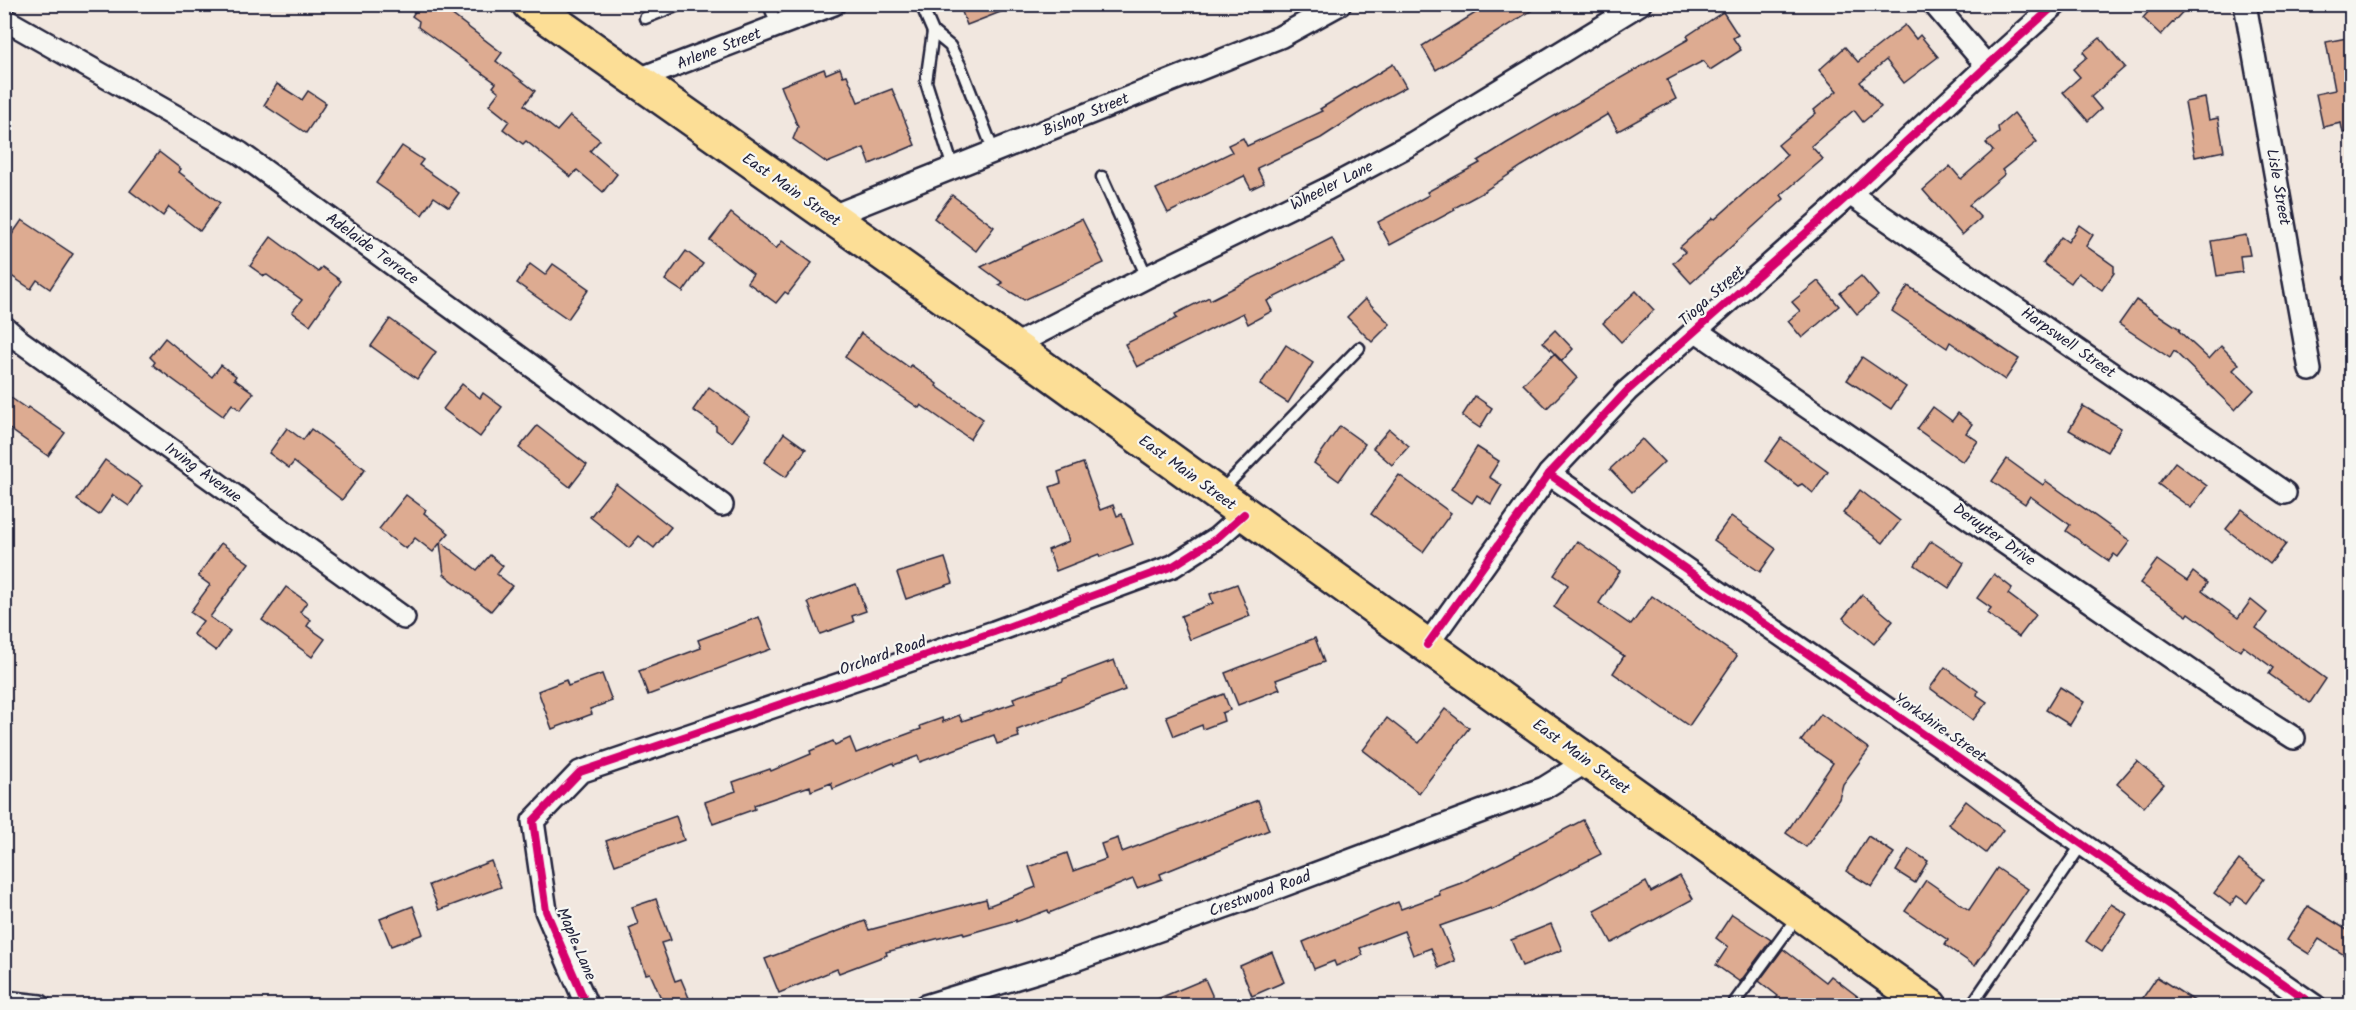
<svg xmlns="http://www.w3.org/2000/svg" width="2356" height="1010" viewBox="0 0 2356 1010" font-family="Kalam,sans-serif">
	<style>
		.building { fill: #ddab91; stroke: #22223b; stroke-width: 1.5 }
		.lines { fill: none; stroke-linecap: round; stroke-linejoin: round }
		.lane-casing { stroke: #22223b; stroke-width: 15 }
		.street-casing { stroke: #22223b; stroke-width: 26 }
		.highway-casing { stroke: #22223b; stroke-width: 38 }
		.lane { stroke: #f6f6f2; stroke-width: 10 }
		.street { stroke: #f6f6f2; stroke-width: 21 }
		.highway { stroke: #fcde96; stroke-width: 33 }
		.cycleway-casing { stroke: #f6f6f2; stroke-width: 11 }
		.cycleway { stroke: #d6006c; stroke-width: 8 }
		.labels { text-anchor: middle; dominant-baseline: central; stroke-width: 4.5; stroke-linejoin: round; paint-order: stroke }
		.street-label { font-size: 16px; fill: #22223b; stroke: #f6f6f2 }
	</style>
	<rect width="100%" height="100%" fill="#f1e7df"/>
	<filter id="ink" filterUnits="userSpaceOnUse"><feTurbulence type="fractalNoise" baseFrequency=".0167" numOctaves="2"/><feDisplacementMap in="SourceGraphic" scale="12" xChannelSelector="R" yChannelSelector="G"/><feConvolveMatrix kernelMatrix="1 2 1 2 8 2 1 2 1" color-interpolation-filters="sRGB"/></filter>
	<g filter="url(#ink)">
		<g class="building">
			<polygon points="420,4 438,4 502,53 496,61 535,91 524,105 557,131 570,116 600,140 590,151 617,174 603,192 577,170 571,177 526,141 523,144 503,129 509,121 489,105 499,92 493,87 496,83 418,27 419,21 412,16"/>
			<polygon points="959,4 1015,4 1016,6 967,25"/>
			<polygon points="1490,4 1542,4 1436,70 1422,46"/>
			<polygon points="2155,4 2190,4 2161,35 2143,18"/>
			<polygon points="1723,12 1738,35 1733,38 1741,50 1710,70 1703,61 1667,80 1676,99 1618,131 1608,114 1522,166 1480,194 1454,208 1455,210 1390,245 1378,222 1429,195 1427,192 1480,163 1478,161 1507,143 1689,39 1687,36"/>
			<polygon points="1905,25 1916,39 1920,35 1938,57 1904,83 1886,60 1860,82 1881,107 1863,122 1854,110 1811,146 1823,159 1781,195 1784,199 1691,283 1673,263 1685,252 1680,247 1713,218 1715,219 1787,155 1778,145 1816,113 1814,110 1837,91 1819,70 1845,47 1858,62"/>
			<polygon points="2352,37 2352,132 2343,133 2341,123 2323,127 2316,94 2335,90 2326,42"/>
			<polygon points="2100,38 2125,67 2091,97 2101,109 2088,121 2063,92 2080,77 2073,69 2087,57 2083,52"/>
			<polygon points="1393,64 1406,87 1367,108 1321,138 1257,168 1264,183 1251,189 1244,176 1168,213 1156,189 1232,152 1228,145 1243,138 1247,146 1322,111 1320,109"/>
			<polygon points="840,68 843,76 847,75 858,102 892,89 915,145 870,164 864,148 827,163 793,139 798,127 781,86 824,69 826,74"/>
			<polygon points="277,84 302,100 308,91 326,103 306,133 264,105"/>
			<polygon points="2205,98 2209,120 2218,118 2224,151 2195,157 2185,102"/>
			<polygon points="2014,113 2037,142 2002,170 2005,174 1969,205 1981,218 1962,235 1923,190 1950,166 1961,179 1993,151 1986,143 1999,133 1998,127"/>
			<polygon points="402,146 423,160 419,165 459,193 449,207 434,197 422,215 376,183"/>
			<polygon points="159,152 181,169 179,172 220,203 200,231 169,207 163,216 130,191"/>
			<polygon points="952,195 994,227 976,251 934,218"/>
			<polygon points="731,213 776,249 782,241 812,263 788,294 785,292 776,303 747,282 753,274 710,240"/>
			<polygon points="1082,219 1104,263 1024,300 999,285 1003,283 981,267"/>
			<polygon points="22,220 73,254 50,289 37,280 31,289 4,271 4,246"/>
			<polygon points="2079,225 2093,235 2086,246 2114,266 2114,273 2102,290 2078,273 2071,283 2043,263 2061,237 2068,242"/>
			<polygon points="2246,235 2250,255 2240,256 2242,272 2217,276 2211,241"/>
			<polygon points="271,237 318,272 322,267 341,281 310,325 292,312 302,300 267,275 264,276 250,266"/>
			<polygon points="1332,238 1344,262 1267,301 1272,311 1248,324 1243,313 1137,367 1125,344 1177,318 1175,314 1209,297 1210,300"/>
			<polygon points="686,251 703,264 683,292 665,280"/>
			<polygon points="530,264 545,275 553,264 589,289 568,319 517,283"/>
			<polygon points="1861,276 1878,296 1857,314 1840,293"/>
			<polygon points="1818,281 1839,306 1802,338 1788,321 1800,311 1792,302"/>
			<polygon points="1908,286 2019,359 2005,380 1950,342 1947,348 1892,311"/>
			<polygon points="1636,291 1654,310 1621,342 1603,323"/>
			<polygon points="1365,299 1390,324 1372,342 1347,317"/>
			<polygon points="2136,300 2180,329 2179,331 2209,359 2221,346 2239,364 2233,370 2254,390 2235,410 2174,351 2170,358 2119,324"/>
			<polygon points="390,319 436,352 417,379 371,346"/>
			<polygon points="1555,330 1573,349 1562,361 1543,342"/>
			<polygon points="861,333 910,368 911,365 937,384 936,386 983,419 970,439 921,405 919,408 845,357"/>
			<polygon points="165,338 212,377 221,365 236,376 234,379 254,393 240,410 232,404 223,416 153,365 155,362 150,357"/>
			<polygon points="1286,345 1313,363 1288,403 1260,385"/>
			<polygon points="1554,354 1577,378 1547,408 1523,384"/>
			<polygon points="1862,357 1906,387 1891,409 1847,380"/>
			<polygon points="462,384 480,398 483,393 502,407 480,437 443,409"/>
			<polygon points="709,387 750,417 732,442 716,430 716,426 693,410"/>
			<polygon points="4,393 27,409 28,407 65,433 48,456 4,425"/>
			<polygon points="1475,396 1492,408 1480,428 1462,416"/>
			<polygon points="2083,406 2121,428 2107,452 2069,430"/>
			<polygon points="1933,407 1952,421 1958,413 1972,424 1966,433 1978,441 1963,462 1917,429"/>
			<polygon points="537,426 587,465 570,487 519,448"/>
			<polygon points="1340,426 1365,444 1339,481 1314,463"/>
			<polygon points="287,428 303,440 311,429 365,469 342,500 294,462 289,468 269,453"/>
			<polygon points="1389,429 1409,446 1392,465 1373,448"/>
			<polygon points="784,433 806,449 786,477 764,462"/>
			<polygon points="1781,438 1828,472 1813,493 1802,484 1798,486 1765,461"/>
			<polygon points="1642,439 1664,462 1632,492 1610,469"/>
			<polygon points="1477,447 1499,461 1489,477 1502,485 1491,504 1477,495 1472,503 1451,489"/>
			<polygon points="2007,459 2043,485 2046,481 2130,541 2118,557 2114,554 2109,561 2066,531 2070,525 2030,496 2025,504 1992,481"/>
			<polygon points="105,460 142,486 129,506 113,495 99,515 77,500"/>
			<polygon points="2175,462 2207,486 2191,508 2158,484"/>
			<polygon points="1083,463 1100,510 1113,505 1117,516 1122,514 1133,544 1100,557 1099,554 1056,571 1048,550 1069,541 1050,487 1061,483 1058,472"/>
			<polygon points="1399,475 1451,513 1423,552 1371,514"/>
			<polygon points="616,484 671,527 654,548 639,536 629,548 590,517"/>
			<polygon points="1860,490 1900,521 1883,543 1843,513"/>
			<polygon points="406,495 426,510 424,513 449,533 441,542 477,570 490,555 503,566 497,574 512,586 491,611 444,574 440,543 433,552 415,538 406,549 379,529"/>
			<polygon points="2242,509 2286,544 2270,564 2226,529"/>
			<polygon points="1731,516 1776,549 1760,572 1714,540"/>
			<polygon points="1577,541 1620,571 1599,603 1631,625 1652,596 1737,656 1689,726 1613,673 1624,656 1554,607 1568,585 1554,575"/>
			<polygon points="1931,541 1964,563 1949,588 1915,565"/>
			<polygon points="221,543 249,563 210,617 230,631 216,651 193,634 203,621 190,612 210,585 198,576"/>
			<polygon points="945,558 953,583 906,599 897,573"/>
			<polygon points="2157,560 2187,581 2193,572 2207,583 2202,591 2238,618 2251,600 2267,613 2256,628 2326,679 2310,703 2269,674 2273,668 2243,646 2240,651 2189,613 2187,616 2140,583"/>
			<polygon points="1994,574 2012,588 2008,594 2036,615 2019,637 1987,613 1991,608 1977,598"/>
			<polygon points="856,584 866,611 852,616 854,622 820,634 808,602"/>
			<polygon points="1237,584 1250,616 1190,640 1181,616 1213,603 1210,594"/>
			<polygon points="286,587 307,602 300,612 311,620 307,626 325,639 312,657 262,620"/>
			<polygon points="1862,595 1893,621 1874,644 1843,618"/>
			<polygon points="759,617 771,649 648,695 639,671 701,648 698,640"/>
			<polygon points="1315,638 1324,662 1276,680 1280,689 1238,705 1225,673"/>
			<polygon points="1114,660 1125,690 1017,730 1019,737 997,744 994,735 920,762 918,756 894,765 893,763 833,789 831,783 811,791 810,786 754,805 755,809 713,824 705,802 736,791 733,782 770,769 771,771 811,754 810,751 833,741 835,745 850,738 856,753 921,729 920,726 942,718 943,722 959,715 962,721 1015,703 1013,698 1063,681 1063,679"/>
			<polygon points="1945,667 1978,691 1977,695 1987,702 1973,720 1930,688"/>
			<polygon points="602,674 612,701 590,709 592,714 552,729 538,691 566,680 568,686"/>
			<polygon points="2060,687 2084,702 2070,725 2046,710"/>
			<polygon points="1224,694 1230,710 1222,713 1224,721 1203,729 1202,725 1174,736 1166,716"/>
			<polygon points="1445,709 1469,728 1419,793 1363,750 1387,718 1419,743"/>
			<polygon points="1821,714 1869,749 1843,784 1839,799 1806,847 1786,833 1833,763 1801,741"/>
			<polygon points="2137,761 2164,784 2144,807 2117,784"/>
			<polygon points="1258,800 1269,830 1160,874 1162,879 1137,888 1133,879 1049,913 1048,910 1016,922 1016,920 964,935 963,932 886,952 887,955 839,973 837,969 779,993 765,959 865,921 869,930 986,899 988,906 1036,887 1029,867 1067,853 1073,871 1106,859 1101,844 1118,838 1122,852"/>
			<polygon points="1966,801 2003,830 1986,853 1948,824"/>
			<polygon points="676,816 684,840 615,865 606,841"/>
			<polygon points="1583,820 1601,854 1492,910 1491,908 1440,926 1455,961 1439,968 1431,948 1413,955 1404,931 1360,948 1363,955 1336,966 1334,961 1314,969 1303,942 1398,902 1401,909 1440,895 1439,891 1461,883"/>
			<polygon points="1868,836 1894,853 1872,887 1846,871"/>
			<polygon points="1909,849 1928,861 1915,883 1896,871"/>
			<polygon points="2239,860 2264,879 2247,903 2237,896 2230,905 2214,893"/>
			<polygon points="491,861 501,887 439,910 429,885"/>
			<polygon points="1997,868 2028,889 1975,966 1945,945 1948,940 1905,911 1926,880 1969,910"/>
			<polygon points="1680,876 1693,899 1612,943 1594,910 1646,882 1651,892"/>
			<polygon points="656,899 671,940 661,943 675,981 681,979 692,1005 664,1005 650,973 646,974 629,928 638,924 632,907"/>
			<polygon points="2111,904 2127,914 2102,952 2086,941"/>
			<polygon points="413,906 423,934 391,946 380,919"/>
			<polygon points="2308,906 2352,933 2352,960 2319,939 2309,954 2287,940"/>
			<polygon points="1732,914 1771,940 1740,982 1716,965 1728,947 1716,938"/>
			<polygon points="1551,924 1562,950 1522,966 1511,940"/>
			<polygon points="1783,949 1826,982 1831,976 1869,1005 1770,1005 1778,996 1759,981"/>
			<polygon points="1272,952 1284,982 1252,996 1240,966"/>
			<polygon points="2157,977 2201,1005 2138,1005"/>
			<polygon points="1205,979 1212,995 1212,1002 1205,1005 1143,1005"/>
		</g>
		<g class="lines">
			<defs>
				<g id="lane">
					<polyline points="769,4 777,26"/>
					<polyline points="921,4 933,32 950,46 960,65 994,152"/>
					<polyline points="645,18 681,4"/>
					<polyline points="933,32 926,82 953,168"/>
					<polyline points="1102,177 1147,277"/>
					<polyline points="1220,492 1359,348"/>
					<polyline points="1732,1006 1798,916"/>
					<polyline points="1971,1006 2082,844"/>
				</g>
				<g id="street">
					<polyline points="1934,4 1987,66"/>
					<polyline points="2245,4 2310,370"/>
					<polyline points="4,19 240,153 722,505"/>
					<polyline points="636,80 834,4"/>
					<polyline points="1850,194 2285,493"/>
					<polyline points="830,217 1280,37 1340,4"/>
					<polyline points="4,327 20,341 404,618"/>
					<polyline points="1695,330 2223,693 2294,738"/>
					<polyline points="1013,346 1147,277 1327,189 1413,143 1640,4"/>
					<polyline points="1549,474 2315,1006"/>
					<polyline points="1427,645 1549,474 1627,391 1850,194 1987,66 2056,4"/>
					<polyline points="4,1002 40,1006"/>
					<polyline points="587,1006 546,911 533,821 580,772 994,632 1173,566 1217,538 1244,514"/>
					<polyline points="925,1006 1069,962 1266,892 1544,788 1586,762"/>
				</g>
				<path id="highway" d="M529,4C692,119 855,233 1017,349C1321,569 1624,789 1930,1006"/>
			</defs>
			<use href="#lane" class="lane-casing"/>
			<use href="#street" class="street-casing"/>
			<use href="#highway" class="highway-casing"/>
			<use href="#lane" class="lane"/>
			<use href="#street" class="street"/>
			<use href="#highway" class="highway"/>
			<defs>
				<g id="cycleway">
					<polyline points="1549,474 2315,1006"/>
					<polyline points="1427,645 1549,474 1627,391 1850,194 1987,66 2056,4"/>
					<polyline points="587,1006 546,911 533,821 580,772 994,632 1173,566 1217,538 1244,514"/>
				</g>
			</defs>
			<use href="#cycleway" class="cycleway-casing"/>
			<use href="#cycleway" class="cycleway"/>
		</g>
	</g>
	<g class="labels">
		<g class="street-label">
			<text transform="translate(719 49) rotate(-21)">Arlene Street</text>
			<text transform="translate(1086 115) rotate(-22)">Bishop Street</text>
			<text transform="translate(1332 186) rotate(-27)">Wheeler Lane</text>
			<text transform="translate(2278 187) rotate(80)">Lisle Street</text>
			<text transform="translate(791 190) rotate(35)">East Main Street</text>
			<text transform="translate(372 249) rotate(36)">Adelaide Terrace</text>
			<text transform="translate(1712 296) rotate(-42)">Tioga Street</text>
			<text transform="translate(2068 343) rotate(35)">Harpswell Street</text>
			<text transform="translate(203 473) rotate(36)">Irving Avenue</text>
			<text transform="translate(1187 473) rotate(36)">East Main Street</text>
			<text transform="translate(1994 535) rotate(35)">Deruyter Drive</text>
			<text transform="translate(883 656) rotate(-19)">Orchard Road</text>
			<text transform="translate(1940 728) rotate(35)">Yorkshire Street</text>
			<text transform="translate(1581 757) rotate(36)">East Main Street</text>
			<text transform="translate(1260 894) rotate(-20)">Crestwood Road</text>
			<text transform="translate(576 944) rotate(67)">Maple Lane</text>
		</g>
	</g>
	<rect width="2356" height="1010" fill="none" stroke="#f6f6f2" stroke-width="24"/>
	<rect x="12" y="12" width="2332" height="986" fill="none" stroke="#22223b" stroke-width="2" filter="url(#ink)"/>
</svg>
